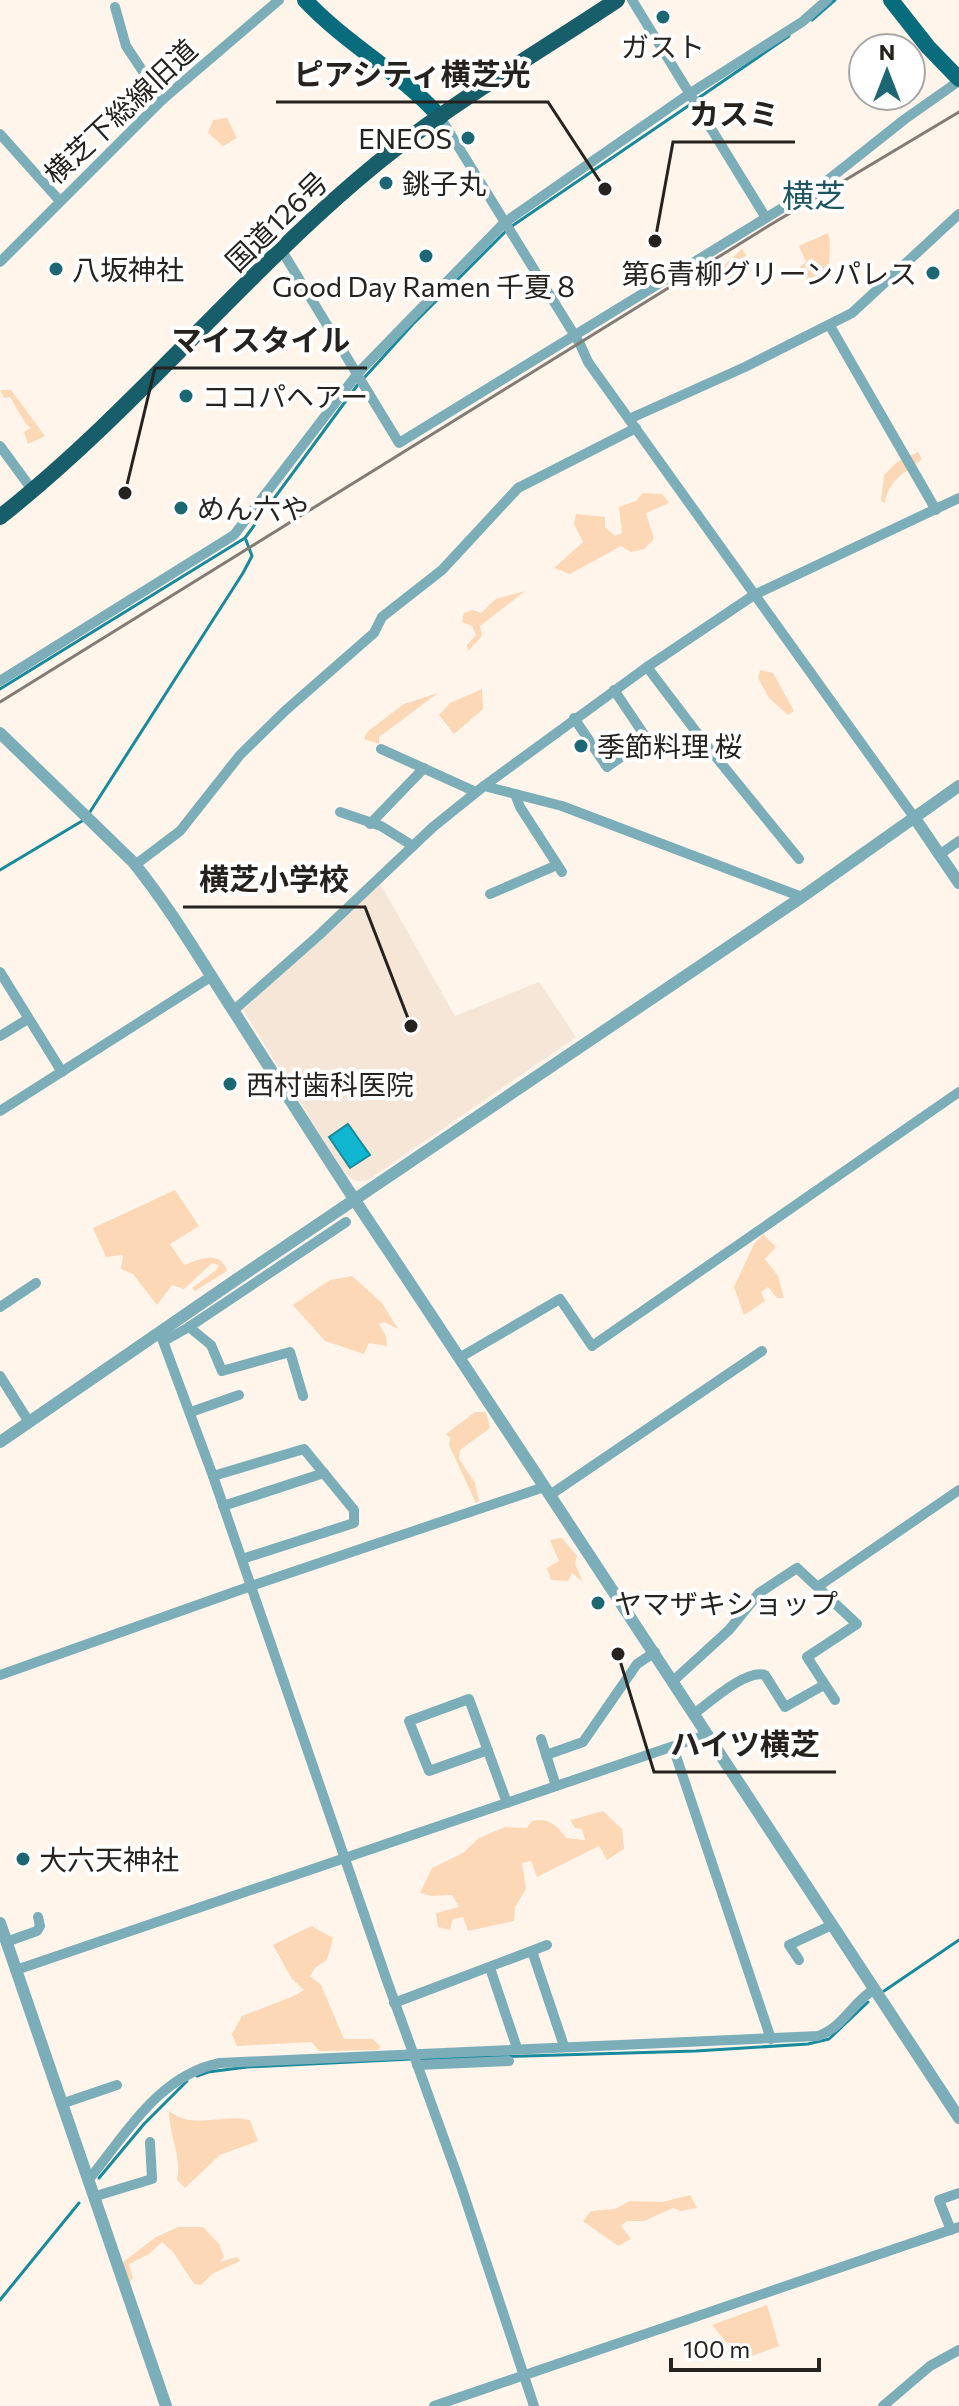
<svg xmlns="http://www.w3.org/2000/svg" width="959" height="2406" viewBox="0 0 959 2406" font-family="Commissioner,'Noto Sans JP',sans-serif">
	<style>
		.built { fill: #f6e6d8 }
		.green { fill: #fdd8b6 }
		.water { fill: #11b6d0; stroke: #178a9b; stroke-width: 2 }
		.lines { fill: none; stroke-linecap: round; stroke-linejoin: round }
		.stream { stroke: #178a9b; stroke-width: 3 }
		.minor { stroke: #7caeb9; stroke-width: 10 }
		.tertiary { stroke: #7caeb9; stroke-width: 12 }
		.primary { stroke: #096c7c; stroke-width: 16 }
		.trunk { stroke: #185e6a; stroke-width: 16 }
		.rail { stroke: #837c76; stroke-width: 3 }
		.poi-dot { fill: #1d6673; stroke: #fff; stroke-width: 3 }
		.labels { text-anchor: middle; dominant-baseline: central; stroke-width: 8; stroke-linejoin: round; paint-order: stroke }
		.poi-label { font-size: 28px; fill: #26221f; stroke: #fff; text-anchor: start }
		.street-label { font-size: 28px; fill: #26221f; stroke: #fff }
		.quarter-label { font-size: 32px; fill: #1d5560; stroke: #fff }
		.leader { fill: none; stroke: #26221f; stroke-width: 3 }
		.callout-dot { fill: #26221f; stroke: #fff; stroke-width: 3 }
		.callout-label { font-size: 30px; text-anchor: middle; font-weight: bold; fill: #26221f; stroke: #fff; stroke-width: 8; stroke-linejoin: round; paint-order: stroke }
	</style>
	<rect width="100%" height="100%" fill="#fff5eb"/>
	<polygon class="built" points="380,883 455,1016 539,982 576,1037 368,1180 359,1181 353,1180 341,1168 243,1010"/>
	<g class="green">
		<polygon points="227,118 237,138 223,146 208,133 213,120"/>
		<path d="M828,233C833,248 826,260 832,275L806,280L800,267L806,262L799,246Z"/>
		<polygon points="742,249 746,255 743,266 734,273 734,291 718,271"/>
		<polygon points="0,390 11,390 45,436 28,444 24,432 31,428 26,424 10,397 4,398"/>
		<path d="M918,452L922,459C906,472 887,481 885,503L881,501L884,475L897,462Z"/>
		<polygon points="643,493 662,494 669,503 646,513 654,539 644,549 631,552 621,546 570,574 554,568 583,542 574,524 576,514 605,517 605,527 615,536 622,533 619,507 636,501"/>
		<polygon points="525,591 480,626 482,636 468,651 467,645 476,635 472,626 462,622 464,613 473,610 481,613 496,599"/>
		<polygon points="760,670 773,673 794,711 788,715 769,698 758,678"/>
		<polygon points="482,689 483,709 454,734 439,715 450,703"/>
		<polygon points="438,693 379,737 379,744 364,739 367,732 404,704"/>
		<path d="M175,1190L199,1226L170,1244L184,1265C200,1259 221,1250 227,1271L195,1291L192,1288L216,1270L219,1265L212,1263L184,1289L172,1285L157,1305L133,1274L121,1269L123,1255L106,1257L93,1228Z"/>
		<polygon points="763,1234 776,1247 765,1259 778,1276 784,1298 777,1298 768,1287 761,1292 765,1301 744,1315 734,1287 754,1244"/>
		<polygon points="352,1276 382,1303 398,1329 384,1322 379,1324 386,1336 387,1346 369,1343 364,1354 325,1341 293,1305 330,1280"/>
		<polygon points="475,1412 486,1412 490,1428 460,1450 459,1459 475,1483 479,1502 476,1503 449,1445 450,1438 446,1434"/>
		<polygon points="562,1538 577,1556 575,1564 583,1582 572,1573 568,1581 551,1580 547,1568 559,1561 550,1540"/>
		<path d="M603,1811L622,1829L624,1849L607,1860L599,1846L537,1877L531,1861L522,1863L526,1889L515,1907L514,1921L468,1931L463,1917L453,1919L450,1930L438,1927L436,1913L459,1907L452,1895L432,1896L420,1893L432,1868L463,1853L479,1838L505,1827L527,1828L532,1821C549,1817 556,1825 566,1838L585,1840L582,1829L575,1828L570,1820Z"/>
		<polygon points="311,1926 333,1938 327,1960 315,1968 310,1976 321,1985 344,2039 373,2039 381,2047 377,2050 319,2051 312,2042 237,2046 232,2034 242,2016 294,1996 304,1990 292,1979 273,1945"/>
		<path d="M169,2111C195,2131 220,2113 250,2120L258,2141L220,2155L185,2188L177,2180C182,2157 169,2136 169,2111Z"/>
		<polygon points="690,2195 697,2208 681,2211 673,2208 644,2221 627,2221 621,2226 631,2239 618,2246 583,2221 591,2211 615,2209 630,2201 663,2202"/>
		<polygon points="178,2227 203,2227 219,2244 224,2257 220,2262 237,2257 240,2261 212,2274 201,2285 194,2284 173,2252 162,2242 149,2254 129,2264 133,2278 129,2283 122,2263 156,2237"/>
		<polygon points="767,2305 779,2346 741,2360 712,2325"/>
	</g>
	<polygon class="water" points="348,1124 370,1155 350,1168 329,1137"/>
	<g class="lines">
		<g class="stream">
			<polyline points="812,20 835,0"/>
			<polyline points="697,99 789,36"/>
			<polyline points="512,226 691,104"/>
			<polyline points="364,378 413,324 506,231"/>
			<polyline points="0,689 245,538 359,383"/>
			<polyline points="88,815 243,573 252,556 246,540"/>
			<polyline points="0,870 82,821"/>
			<polyline points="884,1991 959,1940"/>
			<polyline points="420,2059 696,2051 808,2044 829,2039 868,2002"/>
			<polyline points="197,2076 208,2072 247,2067 412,2059"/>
			<polyline points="99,2178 144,2124 187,2081"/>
			<polyline points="0,2300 79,2203"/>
		</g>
		<g class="minor">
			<polyline points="632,0 766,218"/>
			<polyline points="115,7 126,46 162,100"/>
			<polyline points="440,117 580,344 588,362 914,817"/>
			<polyline points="0,134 59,200"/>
			<polyline points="282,251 399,443 828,180 905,119 959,81"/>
			<polyline points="0,262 162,100 279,0"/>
			<polyline points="830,326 936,510"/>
			<polyline points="629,419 745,367 852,313 959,214"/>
			<polyline points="0,446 33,491"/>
			<polyline points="647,667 707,746 799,859"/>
			<polyline points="0,681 234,535 358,373 504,223 689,94 802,22 827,0"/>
			<polyline points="574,718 607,767 647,739 614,690"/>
			<polyline points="381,749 476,792"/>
			<polyline points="484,786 562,806 802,897"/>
			<polyline points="515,794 520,807 562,872"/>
			<polyline points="340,812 381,826 413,846"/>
			<polyline points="370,824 424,768"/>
			<polyline points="939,855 959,841"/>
			<polyline points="135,865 180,831 240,755 286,710 374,633 382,617 442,570 518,488 636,428"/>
			<polyline points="490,894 557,865"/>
			<polyline points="0,972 62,1072"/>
			<polyline points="233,1011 318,936 433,827 484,786 647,667 754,595 959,498"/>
			<polyline points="0,1036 28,1019"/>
			<polyline points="0,1111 212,976"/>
			<polyline points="0,1307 36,1283"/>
			<polyline points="189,1327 211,1345 222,1371 290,1352 303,1396"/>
			<polyline points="160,1333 213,1476 386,1978 461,2186 534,2406"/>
			<polyline points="164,1341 189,1327 346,1222"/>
			<polyline points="459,1358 560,1299 592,1346 959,1092"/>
			<polyline points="0,1376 29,1422"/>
			<polyline points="191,1412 239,1395"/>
			<polyline points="213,1476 304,1449 354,1510 354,1523 242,1559"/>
			<polyline points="550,1495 762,1351"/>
			<polyline points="223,1506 324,1473"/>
			<polyline points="819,1586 959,1490"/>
			<polyline points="0,1675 251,1586 544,1487"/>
			<polyline points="673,1681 729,1630 759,1593 797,1568 857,1624 807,1657 835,1700"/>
			<path d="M694,1714C710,1702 746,1669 765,1675L785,1707L824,1685"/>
			<polyline points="541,1739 556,1786"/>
			<polyline points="673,1747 771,2039"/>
			<polyline points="488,1750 429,1771 409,1721 469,1699 507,1803"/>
			<polyline points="546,1755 583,1742 637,1664 655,1652"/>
			<polyline points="6,1942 37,1931 40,1926 38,1917"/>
			<polyline points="532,1951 564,2046"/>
			<polyline points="799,1960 789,1945 832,1925"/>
			<polyline points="490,1968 517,2048"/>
			<polyline points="16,1970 706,1735"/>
			<polyline points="394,2003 547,1945"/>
			<polyline points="417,2065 509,2061"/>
			<polyline points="61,2104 117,2085"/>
			<path d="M90,2178C126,2134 159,2075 220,2063L818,2036C843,2028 853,2001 875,1989"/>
			<polyline points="96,2196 152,2179 150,2142"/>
			<polyline points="951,2230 939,2200 959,2193"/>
			<polyline points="434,2406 959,2227"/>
			<polyline points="883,2406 930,2366 959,2350"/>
		</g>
		<g class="tertiary">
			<path d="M0,733L133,862C172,910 204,966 238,1018C288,1097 338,1176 390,1253C580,1541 771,1828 959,2118"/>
			<polyline points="914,817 959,883"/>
			<polyline points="0,1442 237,1279 802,897 959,786"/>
			<polyline points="0,1923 166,2406"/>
		</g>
		<g class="primary">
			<path d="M305,0C346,44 400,72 440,117"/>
			<polyline points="891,0 928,47 959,79"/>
		</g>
		<path class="trunk" d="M0,517C129,415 233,286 357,180C437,111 530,58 617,0"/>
		<polyline class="rail" points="0,702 770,225 959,112"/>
	</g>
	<g class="poi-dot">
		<circle cx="663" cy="17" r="8"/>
		<circle cx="468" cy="138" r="8"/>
		<circle cx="386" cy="183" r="8"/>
		<circle cx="426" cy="256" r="8"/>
		<circle cx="56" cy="269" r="8"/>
		<circle cx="933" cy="273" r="8"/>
		<circle cx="186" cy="396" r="8"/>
		<circle cx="181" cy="508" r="8"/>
		<circle cx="581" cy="746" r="8"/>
		<circle cx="230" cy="1084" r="8"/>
		<circle cx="598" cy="1603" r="8"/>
		<circle cx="23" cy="1859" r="8"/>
	</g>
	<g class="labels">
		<g class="poi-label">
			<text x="663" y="46" text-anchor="middle">ガスト</text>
			<text x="452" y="138" text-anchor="end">ENEOS</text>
			<text x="402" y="183">銚子丸</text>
			<text x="72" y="269">八坂神社</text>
			<text x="917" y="273" text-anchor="end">第6青柳グリーンパレス</text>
			<text x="426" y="286" text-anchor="middle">Good Day Ramen 千夏８</text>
			<text x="202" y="396">ココパヘアー</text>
			<text x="197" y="508">めん六や</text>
			<text x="597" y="746">季節料理 桜</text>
			<text x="246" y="1084">西村歯科医院</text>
			<text x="614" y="1603">ヤマザキショップ</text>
			<text x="39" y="1859">大六天神社</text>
		</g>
		<g class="street-label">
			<text transform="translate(120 111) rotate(-43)">横芝下総線旧道</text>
			<text transform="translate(276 221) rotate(-44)">国道126号</text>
		</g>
		<g class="quarter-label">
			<text x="814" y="194">横芝</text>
		</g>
	</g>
	<path class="leader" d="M605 189L548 102H276M655 241L673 142H795M125 493L155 368H367M411 1026L365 907H183M618 1654L654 1772H836"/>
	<g class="callout-dot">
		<circle cx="605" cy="189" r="8"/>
		<circle cx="655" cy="241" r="8"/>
		<circle cx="125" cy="493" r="8"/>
		<circle cx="411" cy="1026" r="8"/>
		<circle cx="618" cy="1654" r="8"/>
	</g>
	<g class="callout-label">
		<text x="412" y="85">ピアシティ横芝光</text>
		<text x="734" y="125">カスミ</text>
		<text x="261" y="351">マイスタイル</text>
		<text x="274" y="890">横芝小学校</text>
		<text x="745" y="1755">ハイツ横芝</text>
	</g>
	<g transform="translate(887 72)"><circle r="38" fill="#ffffff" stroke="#a8a7a5" stroke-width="2"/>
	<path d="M0-6L14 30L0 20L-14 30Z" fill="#1d6673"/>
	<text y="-12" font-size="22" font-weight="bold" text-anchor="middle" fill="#26221f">N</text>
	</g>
	<path d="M671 2358v12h148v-12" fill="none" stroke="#26221f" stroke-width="4"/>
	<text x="683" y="2358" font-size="24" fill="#26221f" stroke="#ffffff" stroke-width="6" paint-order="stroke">100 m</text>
</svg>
